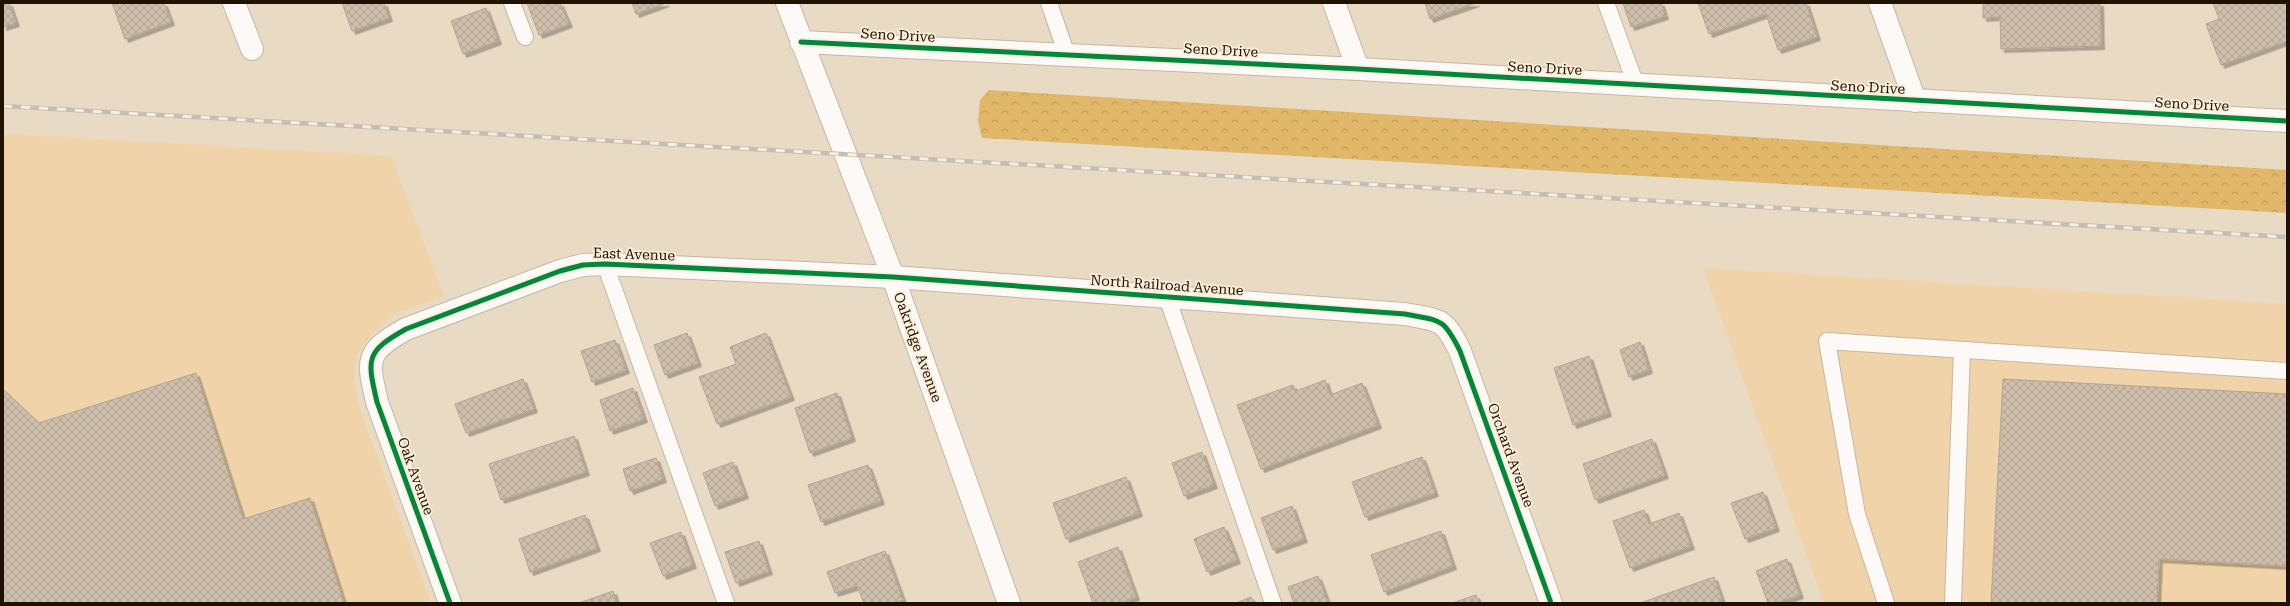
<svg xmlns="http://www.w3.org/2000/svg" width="2290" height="606" viewBox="0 0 2290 606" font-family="'Roboto Serif',serif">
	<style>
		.built { fill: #f0d3a8 }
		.forest { fill: url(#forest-crowns) }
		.building { fill: url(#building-cross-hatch); stroke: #b4a493; filter: url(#shadow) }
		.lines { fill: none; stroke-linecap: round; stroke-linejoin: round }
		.lane-casing { stroke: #c4b7a3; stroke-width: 18 }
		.street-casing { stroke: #c4b7a3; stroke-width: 24 }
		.lane { stroke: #fcf9f6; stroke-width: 16 }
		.street { stroke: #fcf9f6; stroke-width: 22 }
		.rail-casing { stroke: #c2beb8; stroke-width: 4.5 }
		.rail { stroke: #fbedd8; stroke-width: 3; stroke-dasharray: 9; stroke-linecap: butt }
		.cycleway-casing { stroke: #fbedd8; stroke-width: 8 }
		.cycleway { stroke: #00873e; stroke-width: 5 }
		.labels { text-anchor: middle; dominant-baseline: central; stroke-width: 3.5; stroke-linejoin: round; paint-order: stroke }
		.street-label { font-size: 14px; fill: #1f1200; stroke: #fbedd8 }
	</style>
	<defs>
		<pattern id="forest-crowns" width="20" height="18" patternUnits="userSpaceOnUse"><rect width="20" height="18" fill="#e1b769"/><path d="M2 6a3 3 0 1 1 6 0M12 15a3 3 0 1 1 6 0" fill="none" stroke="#c19c59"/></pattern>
		<pattern id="building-cross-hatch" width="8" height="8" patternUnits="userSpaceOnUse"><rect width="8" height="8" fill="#cebeac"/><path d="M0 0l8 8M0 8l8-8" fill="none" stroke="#b0a292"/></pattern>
		<filter id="shadow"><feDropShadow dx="3.5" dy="3.5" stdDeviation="0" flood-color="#0004"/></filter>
	</defs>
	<rect width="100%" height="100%" fill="#e9dac3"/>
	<g class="built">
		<polygon points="3,134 391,156 444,296 394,314 373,333 357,355 354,377 358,404 431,603 3,603"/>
		<polygon points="1703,268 2287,304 2287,603 1824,603"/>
	</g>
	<polygon class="forest" points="989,90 2287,170 2287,213 982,138 978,121 980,100"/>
	<g class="building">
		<polygon points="3,3 9,3 16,23 3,27"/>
		<polygon points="112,3 164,3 171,22 125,39"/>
		<polygon points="342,3 384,3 389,18 352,31"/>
		<polygon points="527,3 560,3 569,24 539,35"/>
		<polygon points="632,3 666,3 636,14"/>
		<polygon points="1425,3 1476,3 1430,19"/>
		<polygon points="1623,3 1661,3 1665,16 1631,27"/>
		<polygon points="1698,3 1806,3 1817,37 1778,50 1766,14 1709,34"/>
		<polygon points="1983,3 2100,3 2101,46 2001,49 2000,17 1983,18"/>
		<polygon points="2213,3 2287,3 2287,41 2221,65 2206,24 2219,19"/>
		<polygon points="486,8 498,41 463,54 451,21"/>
		<polygon points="687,333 698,363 665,375 654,345"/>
		<polygon points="766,333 791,397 717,424 699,377 736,364 730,347"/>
		<polygon points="615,340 626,370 592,382 581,351"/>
		<polygon points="1640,342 1649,370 1629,377 1620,350"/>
		<polygon points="1589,356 1608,413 1573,425 1554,368"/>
		<polygon points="196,373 243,519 310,498 344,603 3,603 3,389 39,423"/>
		<polygon points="523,379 534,409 466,433 455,404"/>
		<polygon points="2003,379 2287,394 2287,566 2159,559 2157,603 1991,603"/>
		<polygon points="1325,380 1330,395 1362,383 1378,425 1261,469 1237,405 1293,385 1296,391"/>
		<polygon points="633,388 644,419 610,431 600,400"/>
		<polygon points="837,393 852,438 810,453 795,408"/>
		<polygon points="574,436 586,472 501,500 489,464"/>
		<polygon points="1652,439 1665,475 1595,500 1583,464"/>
		<polygon points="1202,452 1214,485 1184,496 1172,463"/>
		<polygon points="1422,457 1435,493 1365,517 1352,482"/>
		<polygon points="656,458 663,479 630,491 623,469"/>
		<polygon points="733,462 745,495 715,506 703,473"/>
		<polygon points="868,465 881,501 821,522 808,485"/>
		<polygon points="1126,477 1139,513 1066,539 1053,503"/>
		<polygon points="1763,492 1776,528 1745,539 1731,503"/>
		<polygon points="1292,506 1304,539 1273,550 1261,518"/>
		<polygon points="1644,510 1649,524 1679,513 1691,546 1630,568 1613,521"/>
		<polygon points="585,515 597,548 530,572 519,539"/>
		<polygon points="1224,527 1237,560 1207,572 1194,539"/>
		<polygon points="1441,531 1453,566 1384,592 1371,555"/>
		<polygon points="681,532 693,565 663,576 650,543"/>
		<polygon points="759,541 769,571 736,583 725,552"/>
		<polygon points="1118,547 1136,597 1120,603 1093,603 1078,562"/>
		<polygon points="885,551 903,600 893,603 864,603 857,586 835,593 827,572"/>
		<polygon points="1787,559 1800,595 1777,603 1768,603 1756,571"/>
		<polygon points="1318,576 1328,603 1294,603 1288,587"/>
		<polygon points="1714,577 1723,603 1640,603"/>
		<polygon points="613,591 617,603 579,603"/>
		<polygon points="1476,595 1479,603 1452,603"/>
		<polygon points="1251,597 1254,603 1236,603"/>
	</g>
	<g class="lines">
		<defs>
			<g id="lane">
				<polyline points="512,3 525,37"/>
				<polyline points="1049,3 1067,55"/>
				<polyline points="1606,3 1636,85"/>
				<polyline points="605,264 726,603"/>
				<polyline points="1167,297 1273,603"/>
				<polyline points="1886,603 1857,514 1827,341 2287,371"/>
				<polyline points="1953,603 1962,350"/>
			</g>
			<g id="street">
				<polyline points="234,3 252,49"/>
				<polyline points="787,3 893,277 1009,603"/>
				<polyline points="1334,3 1358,69"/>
				<polyline points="1880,3 1915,101"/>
				<polyline points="801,42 1358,69 2287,121"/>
				<path d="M450,603L377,402C367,359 365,352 406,329L560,271L583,265L605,264L893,277L1405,314C1441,321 1443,317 1460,351L1551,603"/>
			</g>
		</defs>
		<use href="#lane" class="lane-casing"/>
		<use href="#street" class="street-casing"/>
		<use href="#lane" class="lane"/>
		<use href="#street" class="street"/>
		<defs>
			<polyline id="rail" points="3,106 2287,237"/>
		</defs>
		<use href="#rail" class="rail-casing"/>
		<use href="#rail" class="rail"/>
		<defs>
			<g id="cycleway">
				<polyline points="801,42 1358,69 2287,121"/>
				<path d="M450,603L377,402C367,359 365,352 406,329L560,271L583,265L605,264L893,277L1405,314C1441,321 1443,317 1460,351L1551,603"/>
			</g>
		</defs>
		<use href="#cycleway" class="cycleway-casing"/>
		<use href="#cycleway" class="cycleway"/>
	</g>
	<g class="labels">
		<g class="street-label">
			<text transform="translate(898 35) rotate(3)">Seno Drive</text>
			<text transform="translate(1221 50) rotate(3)">Seno Drive</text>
			<text transform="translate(1545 68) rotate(3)">Seno Drive</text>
			<text transform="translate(1868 87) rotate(3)">Seno Drive</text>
			<text transform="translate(2192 104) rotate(3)">Seno Drive</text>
			<text transform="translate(634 254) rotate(2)">East Avenue</text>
			<text transform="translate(1167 285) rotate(4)">North Railroad Avenue</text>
			<text transform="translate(918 347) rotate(70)">Oakridge Avenue</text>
			<text transform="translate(1511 455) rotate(70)">Orchard Avenue</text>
			<text transform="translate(416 476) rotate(70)">Oak Avenue</text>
		</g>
	</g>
	<rect width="2290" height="606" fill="none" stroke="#1f1200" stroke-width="8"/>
</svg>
